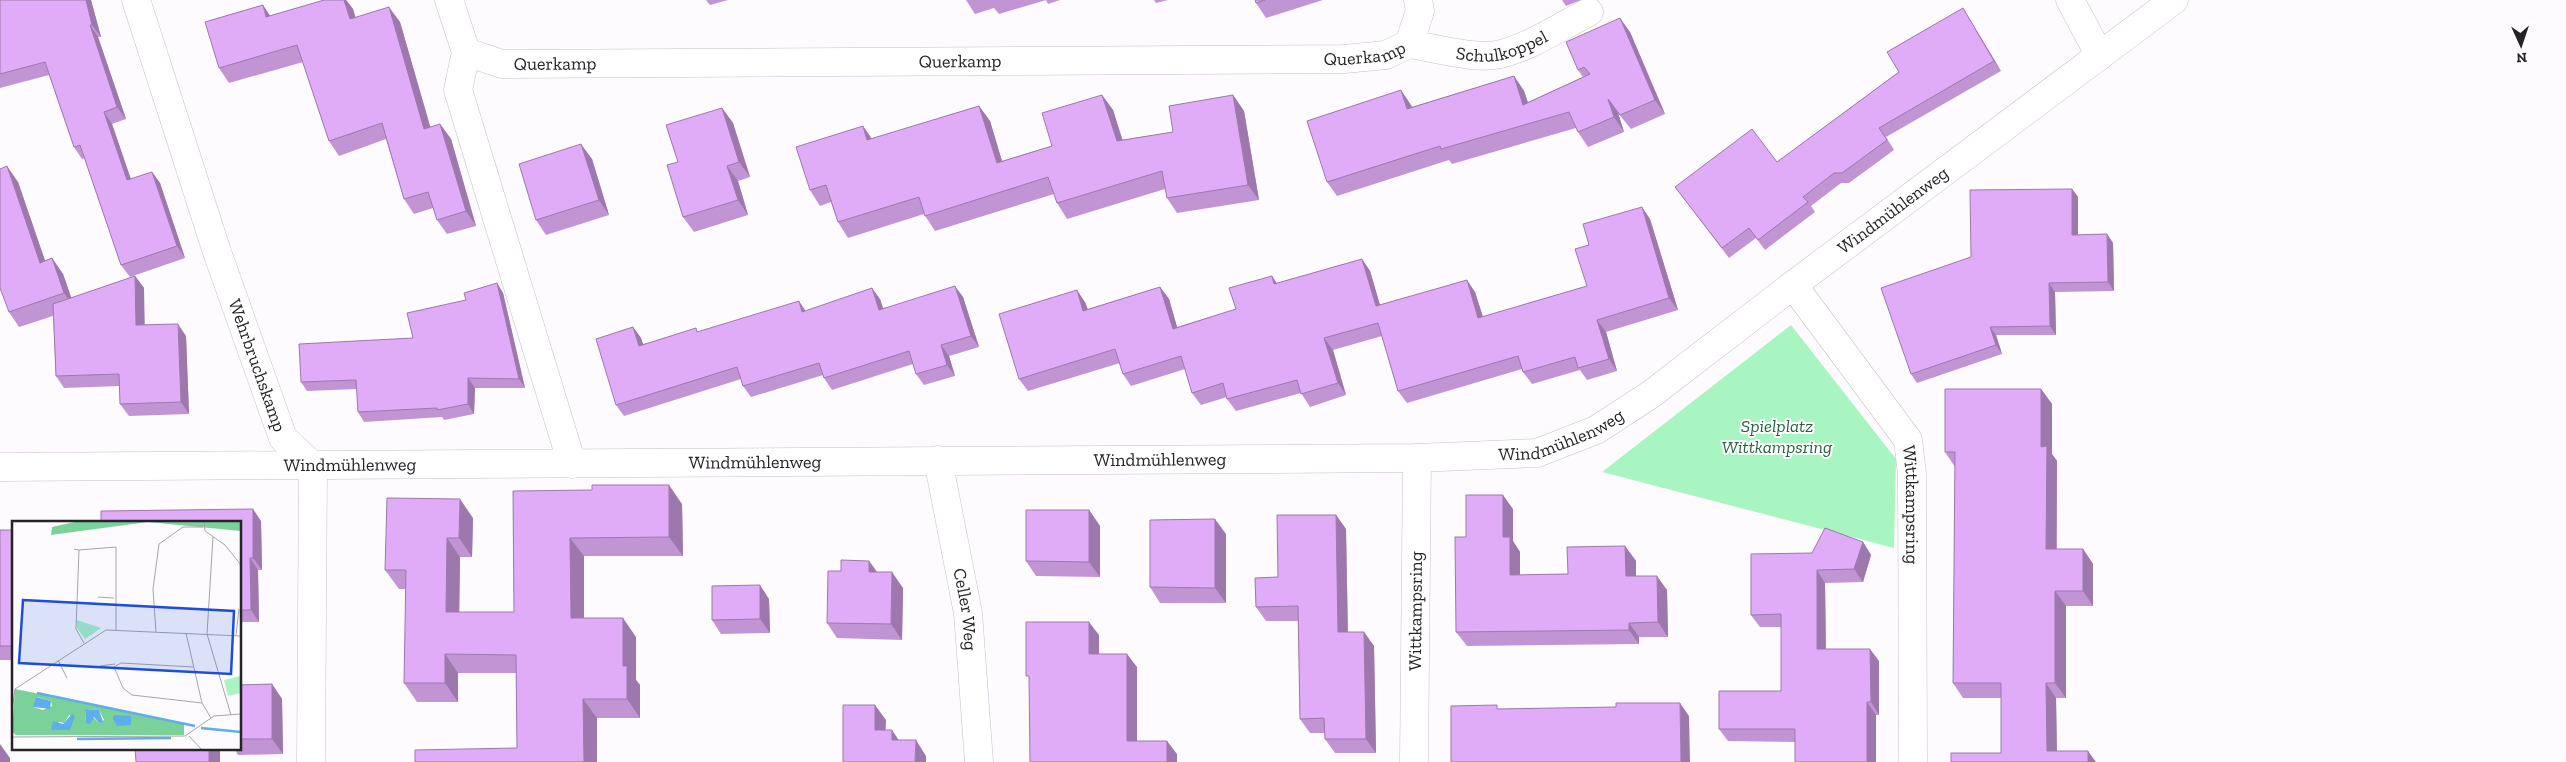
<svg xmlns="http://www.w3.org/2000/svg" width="2566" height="762" viewBox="0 0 2566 762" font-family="'Zilla Slab',serif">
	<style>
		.park { fill: #a9f5c2 }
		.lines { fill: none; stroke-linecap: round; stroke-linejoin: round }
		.street-casing { stroke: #c8bfcc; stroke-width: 29 }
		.street { stroke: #fff; stroke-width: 28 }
		.wall { fill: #c194d4 }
		.shaded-wall { fill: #9d78ad }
		.building { fill: #e0acf7; stroke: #9d78ad }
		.labels { text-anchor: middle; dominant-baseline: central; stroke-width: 4; stroke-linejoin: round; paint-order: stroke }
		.street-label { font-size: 18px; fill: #262328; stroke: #fff }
		.park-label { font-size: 18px; font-style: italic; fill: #25633f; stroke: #fff }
		.inset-river { fill: none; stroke: #5eaee9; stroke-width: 2.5 }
		.inset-road { fill: none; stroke: #a7a5a8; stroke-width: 1 }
		.view { fill: #1d4ed8; fill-opacity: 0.15; stroke: #1d4ed8; stroke-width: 2.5 }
		.inset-edge { fill: none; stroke: #262328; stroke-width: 2.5 }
	</style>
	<rect width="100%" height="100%" fill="#fdfbfd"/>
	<polygon class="park" points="1791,325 1896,459 1894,548 1602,472"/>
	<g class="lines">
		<defs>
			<g id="street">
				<path id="s1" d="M136,0L217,252L283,438L313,466L311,762"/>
				<polyline points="449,0 466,52 458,90 572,464"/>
				<polyline points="2070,0 2100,56"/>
				<path id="s2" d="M1409,44C1435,48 1476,60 1501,54C1532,46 1561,26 1589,12"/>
				<path id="s3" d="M466,52L502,64L1344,59L1386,55L1409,44L1420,11L1418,0"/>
				<path id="s4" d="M1793,285L1908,440L1912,474L1913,762"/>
				<path id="s5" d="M938,460L968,613L979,762"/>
				<path id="s6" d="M0,467L1417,458L1537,453L1596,430L1650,395L1793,285L2174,0"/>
				<path id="s7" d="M1414,762L1417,458"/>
			</g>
		</defs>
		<use href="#street" class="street-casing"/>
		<use href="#street" class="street"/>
	</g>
	<g class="wall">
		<polygon points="0,0 91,0 101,37 98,37 126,119 112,124 131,179 152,172 160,183 185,258 130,277 121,265 85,158 82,159 74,147 49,75 0,88"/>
		<polygon points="324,0 346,0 353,9 355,17 400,22 430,127 440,124 451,139 476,226 447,234 437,220 433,208 414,214 404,199 386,139 339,156 329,141 303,62 229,83 219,68 270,16"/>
		<polygon points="706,0 728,0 710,5"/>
		<polygon points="966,0 1060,0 1048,4 1046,0 999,14 994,8 975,14"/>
		<polygon points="1154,0 1168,0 1156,3"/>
		<polygon points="1255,0 1323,0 1266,18 1256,3"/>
		<polygon points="1562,0 1581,0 1566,6"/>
		<polygon points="1969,18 2001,71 1886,137 1894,150 1849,183 1841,183 1811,206 1815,212 1765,250 1756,238 1729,258 1675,187 1777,162 1899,72"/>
		<polygon points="1630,32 1665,114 1631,129 1618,113 1624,132 1588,147 1578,132 1576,128 1452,164 1449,160 1337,196 1327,182 1411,105 1412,107 1514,76 1524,91 1528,102 1583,77 1578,70"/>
		<polygon points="1102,95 1113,110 1122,140 1173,132 1233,95 1244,111 1259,200 1177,213 1167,198 1165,189 1067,219 1057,203 1054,194 935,231 924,214 848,238 838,222 831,202 820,206 810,190 863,126 872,139 979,106 990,121 1002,161 1052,146"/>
		<polygon points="722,108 733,123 750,177 738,181 748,215 694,232 683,217 678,162"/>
		<polygon points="592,159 609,215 546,235 536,220"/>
		<polygon points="18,182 45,261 52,258 63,274 71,298 135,276 144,288 144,325 186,336 189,414 129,416 120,404 120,386 64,388 56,376 53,316 19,327 9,312"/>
		<polygon points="2072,189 2078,197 2078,235 2107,234 2113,243 2114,291 2055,292 2056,335 1996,335 2002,354 1917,383 1911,374 1971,257"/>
		<polygon points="1650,219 1678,310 1606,332 1617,371 1587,380 1580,370 1532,384 1523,372 1522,369 1407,403 1398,391 1382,336 1333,350 1346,395 1310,407 1301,393 1236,411 1227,399 1227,397 1201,405 1192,393 1185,369 1131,386 1123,374 1120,363 1028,391 1019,379 1085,302 1088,309 1160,287 1169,299 1177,327 1236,309 1272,276 1277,284 1362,259 1370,271 1380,305 1475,292 1483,317 1587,286 1589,245"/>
		<polygon points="497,283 503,293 525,388 475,388 474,414 444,420 442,417 364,422 358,412 357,389 307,391 301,382 413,338 466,300"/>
		<polygon points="963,297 979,347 949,356 955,376 924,385 916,374 913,364 832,390 824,378 823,375 751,397 743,386 741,379 624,416 616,405 633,327 641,338 643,344 698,332 805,311 880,299 883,308"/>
		<polygon points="2041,389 2052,404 2052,454 2057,461 2057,549 2083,549 2093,564 2093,606 2066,606 2066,698 2056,698 2057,751 2001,753 2001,698 1963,698 1953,683 1955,467 1945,452"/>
		<polygon points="513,491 682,504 683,556 584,556 584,618 636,637 636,680 640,685 640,718 597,718 597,762 415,762 517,748 516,673 458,673 458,702 417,702 404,683 406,589 399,589 385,570 473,518 472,557 460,557 459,612 514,612"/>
		<polygon points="1513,509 1513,541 1520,552 1520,575 1568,574 1625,546 1636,561 1636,576 1667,590 1668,637 1639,637 1639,644 1467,646 1456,632 1466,537"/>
		<polygon points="1089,510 1100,526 1100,577 1036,576 1026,561"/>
		<polygon points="1336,515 1346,529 1348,632 1364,632 1374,646 1376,753 1335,753 1325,739 1325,733 1310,733 1300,719 1298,621 1266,621 1256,607 1278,577"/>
		<polygon points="261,521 262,570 258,570 259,622 240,622 240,522"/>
		<rect x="0" y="530" width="14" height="130"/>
		<polygon points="1226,534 1226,603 1160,603 1150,587"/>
		<polygon points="1863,542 1871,555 1863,582 1825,583 1826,649 1879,661 1879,715 1876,715 1876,762 1795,762 1795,742 1728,741 1719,729 1781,691 1781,627 1760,627 1751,615 1812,553"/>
		<polygon points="869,561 877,572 903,588 902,640 837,638 827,623 841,571"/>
		<polygon points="769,599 770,633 721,634 712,620"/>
		<polygon points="272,684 282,699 283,754 238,755 234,748 240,748 240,685"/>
	</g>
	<g class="shaded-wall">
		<polygon points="86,0 91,0 101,37 92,25"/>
		<polygon points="344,0 346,0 353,9 360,33 350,19"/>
		<polygon points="263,5 273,20 266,17"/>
		<polygon points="389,7 400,22 435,143 424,129"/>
		<polygon points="1963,8 1969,18 2001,71 1994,61"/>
		<polygon points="1620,18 1630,32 1665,114 1655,100"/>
		<polygon points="90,25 98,37 126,119 117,107"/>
		<polygon points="1514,76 1524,91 1533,119 1523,105"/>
		<polygon points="1401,90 1411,105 1417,123 1407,109"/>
		<polygon points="1102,95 1113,110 1128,157 1117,141"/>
		<polygon points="1233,95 1244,111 1259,200 1248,185"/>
		<polygon points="1608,99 1618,113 1624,132 1614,117"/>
		<polygon points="979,106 990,121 1007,178 997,163"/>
		<polygon points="722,108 733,123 750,177 739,162"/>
		<polygon points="104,112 112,124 135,192 127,180"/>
		<polygon points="440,124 451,139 476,226 466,211"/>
		<polygon points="863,126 873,141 867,140"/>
		<polygon points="581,144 592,159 609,215 599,200"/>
		<polygon points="7,166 18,182 51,278 40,263"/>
		<polygon points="727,166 738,181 748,215 738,200"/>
		<polygon points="152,172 160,183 185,258 177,246"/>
		<polygon points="2072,189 2078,197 2078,243 2072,235"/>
		<polygon points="1642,207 1650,219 1678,310 1669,298"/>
		<polygon points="2107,234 2113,243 2114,291 2108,282"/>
		<polygon points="52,258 63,274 75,308 64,293"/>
		<polygon points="1362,259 1370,271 1384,319 1376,306"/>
		<polygon points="135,276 144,288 145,338 136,325"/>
		<polygon points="1272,276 1280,288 1274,284"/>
		<polygon points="1467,280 1475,292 1487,330 1478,318"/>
		<polygon points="497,283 503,293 525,388 519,379"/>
		<polygon points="2049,283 2055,292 2056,335 2050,326"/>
		<polygon points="955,286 963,297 979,347 971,336"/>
		<polygon points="1160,287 1169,299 1181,341 1173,329"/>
		<polygon points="872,288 880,299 887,321 879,310"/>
		<polygon points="1077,290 1085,302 1092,323 1083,311"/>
		<polygon points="799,301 807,313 802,312"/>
		<polygon points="1597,320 1606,332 1617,371 1609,359"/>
		<polygon points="178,324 186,336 189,414 181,402"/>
		<polygon points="633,327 641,338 647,357 639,346"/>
		<polygon points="1990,327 1996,335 2002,354 1996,345"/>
		<polygon points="1324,338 1333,350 1346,395 1338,383"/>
		<polygon points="941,345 949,356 955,376 947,365"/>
		<polygon points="468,378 475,388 474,414 468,404"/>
		<polygon points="2041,389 2052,404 2052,454 2057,461 2056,564 2046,549 2041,447"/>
		<polygon points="669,485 682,504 683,556 669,537"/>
		<polygon points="1503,495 1513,509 1513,541 1520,552 1520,589 1510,575 1503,537"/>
		<polygon points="460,499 473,518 472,557 459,538"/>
		<polygon points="253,509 261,521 262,570 253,558"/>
		<polygon points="1089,510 1100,526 1100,577 1089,562"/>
		<polygon points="1336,515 1346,529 1348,646 1338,632"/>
		<polygon points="1215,519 1226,534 1226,603 1215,588"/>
		<polygon points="447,538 460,557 459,631 446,612"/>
		<polygon points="570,538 584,556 584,637 571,618"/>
		<polygon points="1863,542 1871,555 1863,582 1854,569"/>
		<polygon points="1625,546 1636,561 1636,591 1626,576"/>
		<polygon points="2083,549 2093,564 2093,606 2083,591"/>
		<polygon points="250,558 258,570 259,622 251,610"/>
		<polygon points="869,561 880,576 869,572"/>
		<polygon points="1817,570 1825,583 1826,661 1817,649"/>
		<polygon points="892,572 903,588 902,640 891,624"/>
		<polygon points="1657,576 1667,590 1668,637 1658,622"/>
		<polygon points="760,585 769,599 770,633 760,619"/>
		<polygon points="2055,591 2066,606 2066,698 2055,683"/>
		<polygon points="623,618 636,637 636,680 640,685 640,718 627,699 623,666"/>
		<polygon points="1089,622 1099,635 1099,668 1089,654"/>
		<polygon points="1629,623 1639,637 1639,644 1629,630"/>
		<polygon points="1364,632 1374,646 1376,753 1366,739"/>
		<polygon points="1870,649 1879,661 1879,715 1871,702"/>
		<polygon points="445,654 458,673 458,702 445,683"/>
		<polygon points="1127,654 1137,667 1137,754 1127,741"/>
		<polygon points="2046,683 2056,698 2057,762 2047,751"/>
		<polygon points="272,684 282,699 283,754 272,739"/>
		<polygon points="583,699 597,718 597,762 584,762"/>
		<polygon points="1867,702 1876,715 1876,762 1867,762"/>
		<polygon points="1680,703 1689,716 1690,762 1681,762"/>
		<polygon points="875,705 886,720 885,745 875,730"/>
		<polygon points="892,730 902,745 892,740"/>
		<polygon points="916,740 926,756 926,762 915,762"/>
		<polygon points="1167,741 1177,754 1177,762 1167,762"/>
		<polygon points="0,744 10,758 10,762 0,762"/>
		<rect x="209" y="748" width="11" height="14"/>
		<polygon points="2088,751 2096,762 2088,762"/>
	</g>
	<g class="building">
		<polygon points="0,0 86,0 92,25 90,25 117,107 104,112 127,180 152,172 177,246 121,265 80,145 74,147 45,62 0,74"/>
		<polygon points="324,0 344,0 350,19 389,7 424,129 440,124 466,211 437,220 428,192 404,199 382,123 329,141 297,45 219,68 205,22 263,5 266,17"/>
		<polygon points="1255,0 1265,0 1256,3"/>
		<polygon points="1963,8 1994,61 1879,128 1887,140 1842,173 1834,173 1803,197 1808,202 1758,240 1749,228 1722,248 1675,187 1752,129 1777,162 1899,72 1887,52"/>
		<polygon points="1620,18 1655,100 1620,115 1608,99 1614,117 1578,132 1569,112 1441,149 1440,146 1327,182 1307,121 1401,90 1407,109 1514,76 1523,105 1590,74 1584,67 1578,70 1566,42"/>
		<polygon points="1102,95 1117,141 1173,132 1169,106 1233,95 1248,185 1167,198 1162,171 1057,203 1048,177 925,216 919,197 838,222 826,185 810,190 796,147 863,126 867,140 979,106 997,163 1052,146 1042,113"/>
		<polygon points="722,108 739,162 727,166 738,200 683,217 667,165 678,162 666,125"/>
		<polygon points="581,144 599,200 536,220 519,164"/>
		<polygon points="7,166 40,263 52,258 64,293 9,312 0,288 0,169"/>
		<polygon points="2072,189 2072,235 2107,234 2108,282 2049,283 2050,326 1990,327 1996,345 1911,374 1881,288 1971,257 1970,190"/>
		<polygon points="1642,207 1669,298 1597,320 1609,359 1578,368 1575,357 1523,372 1518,356 1398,391 1378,323 1324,338 1338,383 1301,394 1297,380 1227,399 1223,383 1192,393 1181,356 1123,374 1115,349 1019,379 999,314 1077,290 1083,311 1160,287 1173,329 1236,309 1229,288 1272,276 1274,284 1362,259 1376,306 1467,280 1478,318 1587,286 1575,249 1589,245 1583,224"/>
		<polygon points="135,276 136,325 178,324 181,402 120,404 119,374 56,376 53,304"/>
		<polygon points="497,283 519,379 468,378 468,404 437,410 437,408 358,412 356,380 301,382 299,344 413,338 407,313 466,300 464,293"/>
		<polygon points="955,286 971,336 941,345 947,365 916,374 909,351 824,378 819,363 743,386 737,367 616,405 596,339 633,327 639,346 696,328 697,332 799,301 802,312 872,288 879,310"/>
		<polygon points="1945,389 2041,389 2041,447 2047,446 2046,549 2083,549 2083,591 2055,591 2055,683 2046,683 2047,751 2088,751 2088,762 1951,762 1951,753 2001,753 2001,683 1953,683 1955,452 1945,452"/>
		<polygon points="592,485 669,485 669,537 570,538 571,618 623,618 623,666 627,666 627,699 583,699 584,762 415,762 415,750 517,748 516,655 445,654 445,683 404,683 406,570 385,570 387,498 460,499 459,538 447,538 446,612 514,612 513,491 592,490"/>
		<polygon points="1466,495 1503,495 1503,537 1510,537 1510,575 1568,574 1567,547 1625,546 1626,576 1657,576 1658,622 1629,623 1629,630 1456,632 1455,537 1466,537"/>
		<polygon points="253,509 253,558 250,558 251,610 240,610 240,522 101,522 101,511"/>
		<polygon points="1026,510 1089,510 1089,562 1026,561"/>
		<polygon points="1277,515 1336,515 1338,632 1364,632 1366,739 1325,739 1324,718 1300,719 1298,606 1256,607 1255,578 1278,577"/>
		<polygon points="1215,519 1215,588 1150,587 1150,520"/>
		<polygon points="1825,528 1863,542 1854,569 1817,570 1817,649 1870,649 1871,702 1867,702 1867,762 1795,762 1795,729 1719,729 1719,691 1781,691 1781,614 1751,615 1751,554 1812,553"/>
		<rect x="0" y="530" width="14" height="116"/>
		<polygon points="841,560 869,561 869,572 892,572 891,624 827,623 828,571 841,571"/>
		<polygon points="760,585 760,619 712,620 712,586"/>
		<polygon points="1026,622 1089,622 1089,654 1127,654 1127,741 1167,741 1167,762 1030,762 1029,676 1026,676"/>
		<polygon points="272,684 272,739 240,739 240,685"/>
		<polygon points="1616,703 1680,703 1681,762 1451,762 1451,706 1497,705 1497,709 1616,707"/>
		<polygon points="843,705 875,705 875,730 892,730 892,740 916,740 915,762 843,762"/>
		<polygon points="135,748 209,748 209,762 136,762"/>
	</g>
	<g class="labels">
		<g class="street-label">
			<text stroke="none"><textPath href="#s2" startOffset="95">Schulkoppel</textPath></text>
			<text stroke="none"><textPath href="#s3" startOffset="901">Querkamp</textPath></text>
			<text stroke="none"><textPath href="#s3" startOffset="496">Querkamp</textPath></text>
			<text stroke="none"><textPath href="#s3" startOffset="91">Querkamp</textPath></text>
			<text stroke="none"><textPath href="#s6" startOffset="1970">Windmühlenweg</textPath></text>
			<text stroke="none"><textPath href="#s1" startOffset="385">Wehrbruchskamp</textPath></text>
			<text stroke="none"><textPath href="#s6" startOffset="1565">Windmühlenweg</textPath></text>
			<text stroke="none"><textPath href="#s6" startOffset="1160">Windmühlenweg</textPath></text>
			<text stroke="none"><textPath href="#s6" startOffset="755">Windmühlenweg</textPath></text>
			<text stroke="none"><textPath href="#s6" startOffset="350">Windmühlenweg</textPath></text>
			<text stroke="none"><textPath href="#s4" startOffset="258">Wittkampsring</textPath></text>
			<text stroke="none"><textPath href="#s5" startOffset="152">Celler Weg</textPath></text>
			<text stroke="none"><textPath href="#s7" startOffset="151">Wittkampsring</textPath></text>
		</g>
		<g class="park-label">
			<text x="1777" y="426">Spielplatz<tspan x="1777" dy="21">Wittkampsring</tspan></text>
		</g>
	</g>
	<g transform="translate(12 521)">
		<rect width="229" height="229" fill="#fdfbfd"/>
		<path d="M229,155V172L216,175L212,159Z" fill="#a9f5c2"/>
		<path d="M67,0H229V10L136,1L39,14L40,6ZM3,168L172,202V214H4L0,211ZM25,176L39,180L40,185L31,189L21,186ZM73,188L87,189L92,199L87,202L81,196L74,202ZM58,193V209H39L47,201L52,202Z" fill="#7bd19a" fill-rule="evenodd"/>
		<path d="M65,99L89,107L73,118L65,107Z" fill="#a9f5c2"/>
		<path d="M24,176L39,180L38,188L21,186ZM73,188L87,189L91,201L87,202L82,196L78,203L74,202ZM60,193L63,195L58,209H39L41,200L51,203ZM102,194L119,195V204L105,205L101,198Z" fill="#5eaee9"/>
		<path class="inset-river" d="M25,172L183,205M189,207L229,211M65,218L159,217"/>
		<path class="inset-road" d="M192,0L193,10L213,24L229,44M201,16L195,113L219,194M62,28L67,29L64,108L72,122M67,29L104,26V109M86,76L102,77M144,111L141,68L147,23L171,6H191M174,112L190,182L199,197M224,114L227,88M46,139L55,157M88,145L103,143M181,146L109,142L102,146L111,167L120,174L190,182M0,189L3,168L94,109L229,115M177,215L190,229M0,216L173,215L202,195L229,193"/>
		<path class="view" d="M11,79L222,90L219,153L7,142Z"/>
		<rect width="229" height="229" class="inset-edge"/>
	</g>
	<g transform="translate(2521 45) rotate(177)" stroke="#ffffff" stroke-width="4" paint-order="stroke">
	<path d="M0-4L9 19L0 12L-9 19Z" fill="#262328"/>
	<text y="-8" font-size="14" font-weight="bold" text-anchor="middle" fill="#262328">N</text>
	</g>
</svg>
